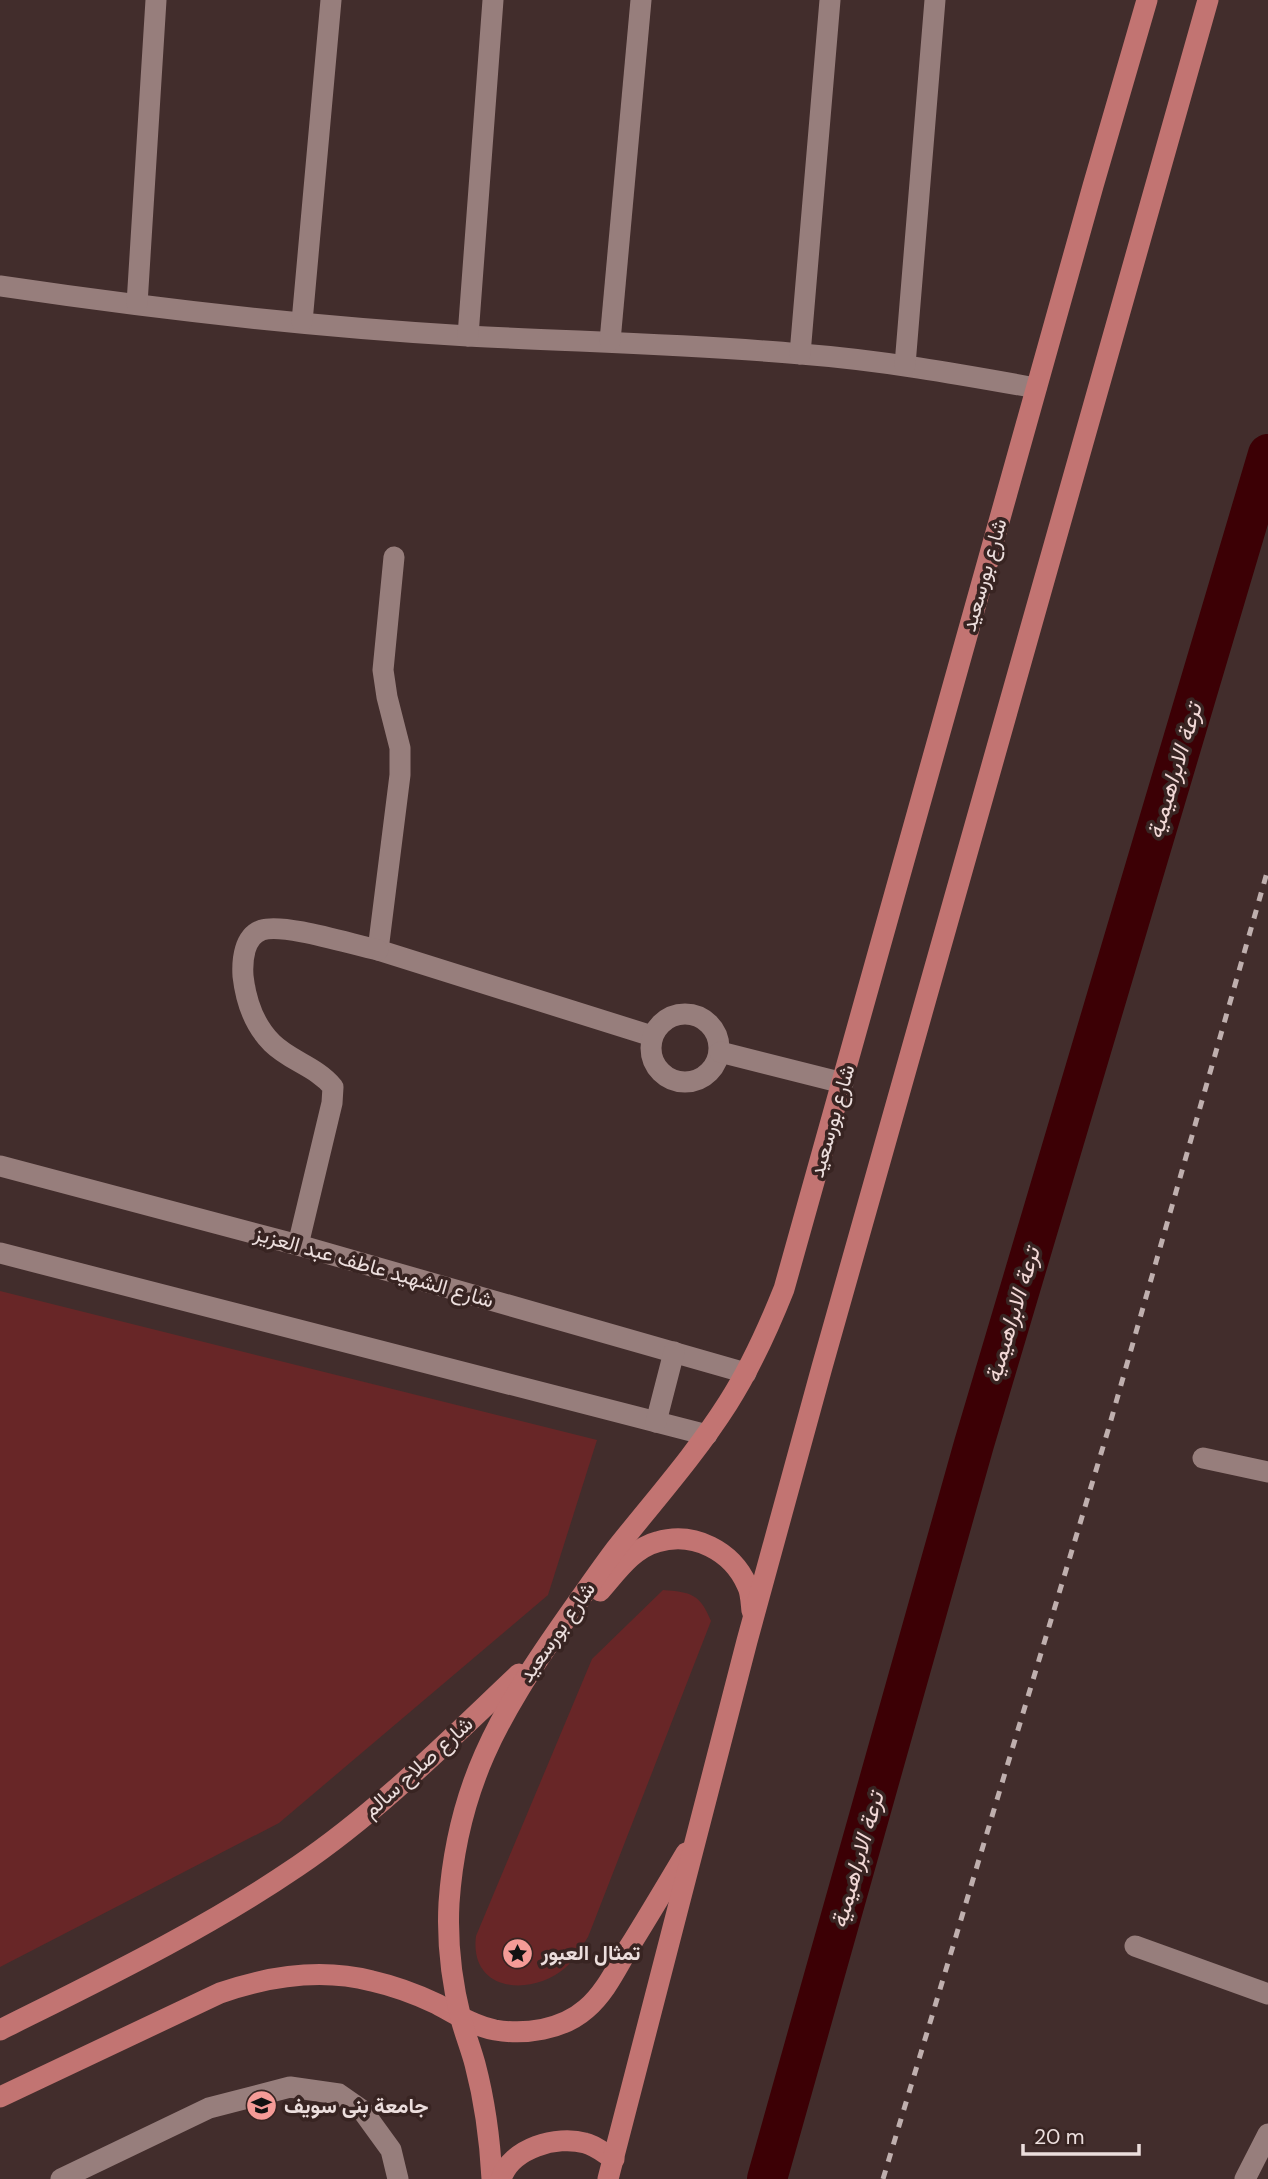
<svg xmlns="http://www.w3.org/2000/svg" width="1268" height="2179" viewBox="0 0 1268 2179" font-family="'DM Sans',Vazirmatn,sans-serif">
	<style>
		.green { fill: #682627 }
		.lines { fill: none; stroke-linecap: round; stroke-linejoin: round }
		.canal { stroke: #3c0005; stroke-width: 40 }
		.minor { stroke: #977e7c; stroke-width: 21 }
		.major { stroke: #c27472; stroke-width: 21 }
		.rail { stroke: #bfafae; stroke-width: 5; stroke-dasharray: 9 9; stroke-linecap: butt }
		.labels { text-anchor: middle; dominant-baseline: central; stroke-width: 7; stroke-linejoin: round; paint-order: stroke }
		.street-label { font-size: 21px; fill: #ecdedd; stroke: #382422 }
		.poi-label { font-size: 21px; font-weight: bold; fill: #ecdedd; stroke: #382422; text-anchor: start }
		.water-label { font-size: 23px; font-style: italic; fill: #f2d8d6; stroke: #382422 }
	</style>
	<rect width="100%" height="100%" fill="#422d2c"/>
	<g class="green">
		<polygon points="0,1291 597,1440 548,1595 279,1823 0,1967"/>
		<path d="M663,1590C691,1592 700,1594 711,1621L588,1937C581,1947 574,1961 565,1968C531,1997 469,1992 476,1936L592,1659Z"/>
	</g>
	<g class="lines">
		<polyline class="canal" points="767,2179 974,1444 1268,454"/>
		<g class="minor">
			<path d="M0,286C155,309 312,327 468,336C579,342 690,344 801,354C880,360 958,374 1036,388"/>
			<polyline points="137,304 156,0"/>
			<polyline points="302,322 331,0"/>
			<polyline points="468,336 493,0"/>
			<polyline points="610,341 641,0"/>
			<polyline points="800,354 830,0"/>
			<polyline points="905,365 935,0"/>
			<polyline points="394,557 383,670 387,697 400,748 400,775 378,950 652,1036"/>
			<circle cx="685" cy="1048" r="34"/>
			<polyline points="720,1052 843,1083"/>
			<polyline points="0,1166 298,1245 746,1373"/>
			<path d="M298,1245L332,1103L333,1087C317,1067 290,1061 272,1043C254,1025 246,1002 243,976C242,960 244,936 262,930C285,923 353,945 378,950"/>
			<polyline points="0,1253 707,1435"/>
			<polyline points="656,1422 674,1352"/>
			<polyline points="1203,1458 1268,1472"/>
			<polyline points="1135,1946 1268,1994"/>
			<polyline points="61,2179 209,2108 290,2087 339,2094 362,2110 391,2150 398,2179"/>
			<polyline points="1245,2179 1268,2134"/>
		</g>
		<g class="major">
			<path d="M600,1591C616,1573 633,1548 657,1542C694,1531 732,1551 747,1585C751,1592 751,1603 752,1611"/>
			<path d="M0,2030C102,1979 204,1930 298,1866C379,1811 448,1741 519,1674"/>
			<path d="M0,2097L220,1993C269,1976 321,1968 372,1981C394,1986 416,1994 437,2004C455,2014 474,2026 495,2030C525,2035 562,2030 586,2009C605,1993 616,1969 628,1949C648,1917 667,1885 686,1853"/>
			<path d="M492,2179C490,2140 485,2102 475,2064C471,2049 465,2034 461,2019C452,1983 447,1940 449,1903C457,1787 498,1716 563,1623C580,1599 597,1574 615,1550C653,1502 695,1455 728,1403C751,1367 768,1329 784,1289L1093,186L1147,0"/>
			<path d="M501,2179C511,2148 557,2135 585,2143C595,2145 605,2154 614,2159"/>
			<polyline points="608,2179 747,1641 822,1367 1208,0"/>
		</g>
		<polyline class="rail" points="883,2179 1109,1427 1268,869"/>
	</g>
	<defs>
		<symbol id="sight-disc" viewBox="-11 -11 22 22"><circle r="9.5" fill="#f59b97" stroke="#382422"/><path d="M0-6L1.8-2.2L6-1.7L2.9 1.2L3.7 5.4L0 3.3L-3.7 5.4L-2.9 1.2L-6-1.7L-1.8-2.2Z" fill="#111"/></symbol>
		<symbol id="university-disc" viewBox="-11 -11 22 22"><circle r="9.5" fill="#f59b97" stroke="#382422"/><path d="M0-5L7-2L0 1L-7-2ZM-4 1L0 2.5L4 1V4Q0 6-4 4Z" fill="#111"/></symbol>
	</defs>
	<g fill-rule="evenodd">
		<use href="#sight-disc" x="500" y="1936" width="35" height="35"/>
		<use href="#university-disc" x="244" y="2088" width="35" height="35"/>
	</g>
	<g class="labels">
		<g class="street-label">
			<text transform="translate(984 575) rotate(-74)">شارع بورسعيد</text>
			<text transform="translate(832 1121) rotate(-74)">شارع بورسعيد</text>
			<text transform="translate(374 1267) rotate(16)">شارع الشهيد عاطف عبد العزيز</text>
			<text transform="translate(557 1632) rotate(-55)">شارع بورسعيد</text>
			<text transform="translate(418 1767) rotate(-42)">شارع صلاح سالم</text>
		</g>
		<g class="poi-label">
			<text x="541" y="1953">تمثال العبور</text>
			<text x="284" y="2106">جامعة بنى سويف</text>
		</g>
		<g class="water-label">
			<text transform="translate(1174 771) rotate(-73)">ترعة الابراهيمية</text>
			<text transform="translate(1012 1315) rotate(-73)">ترعة الابراهيمية</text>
			<text transform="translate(857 1860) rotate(-74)">ترعة الابراهيمية</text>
		</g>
	</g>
	<path d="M1023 2144v10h116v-10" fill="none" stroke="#ecdedd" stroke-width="3.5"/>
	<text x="1034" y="2144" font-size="21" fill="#ecdedd" stroke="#382422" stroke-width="5" paint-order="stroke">20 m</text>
</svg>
